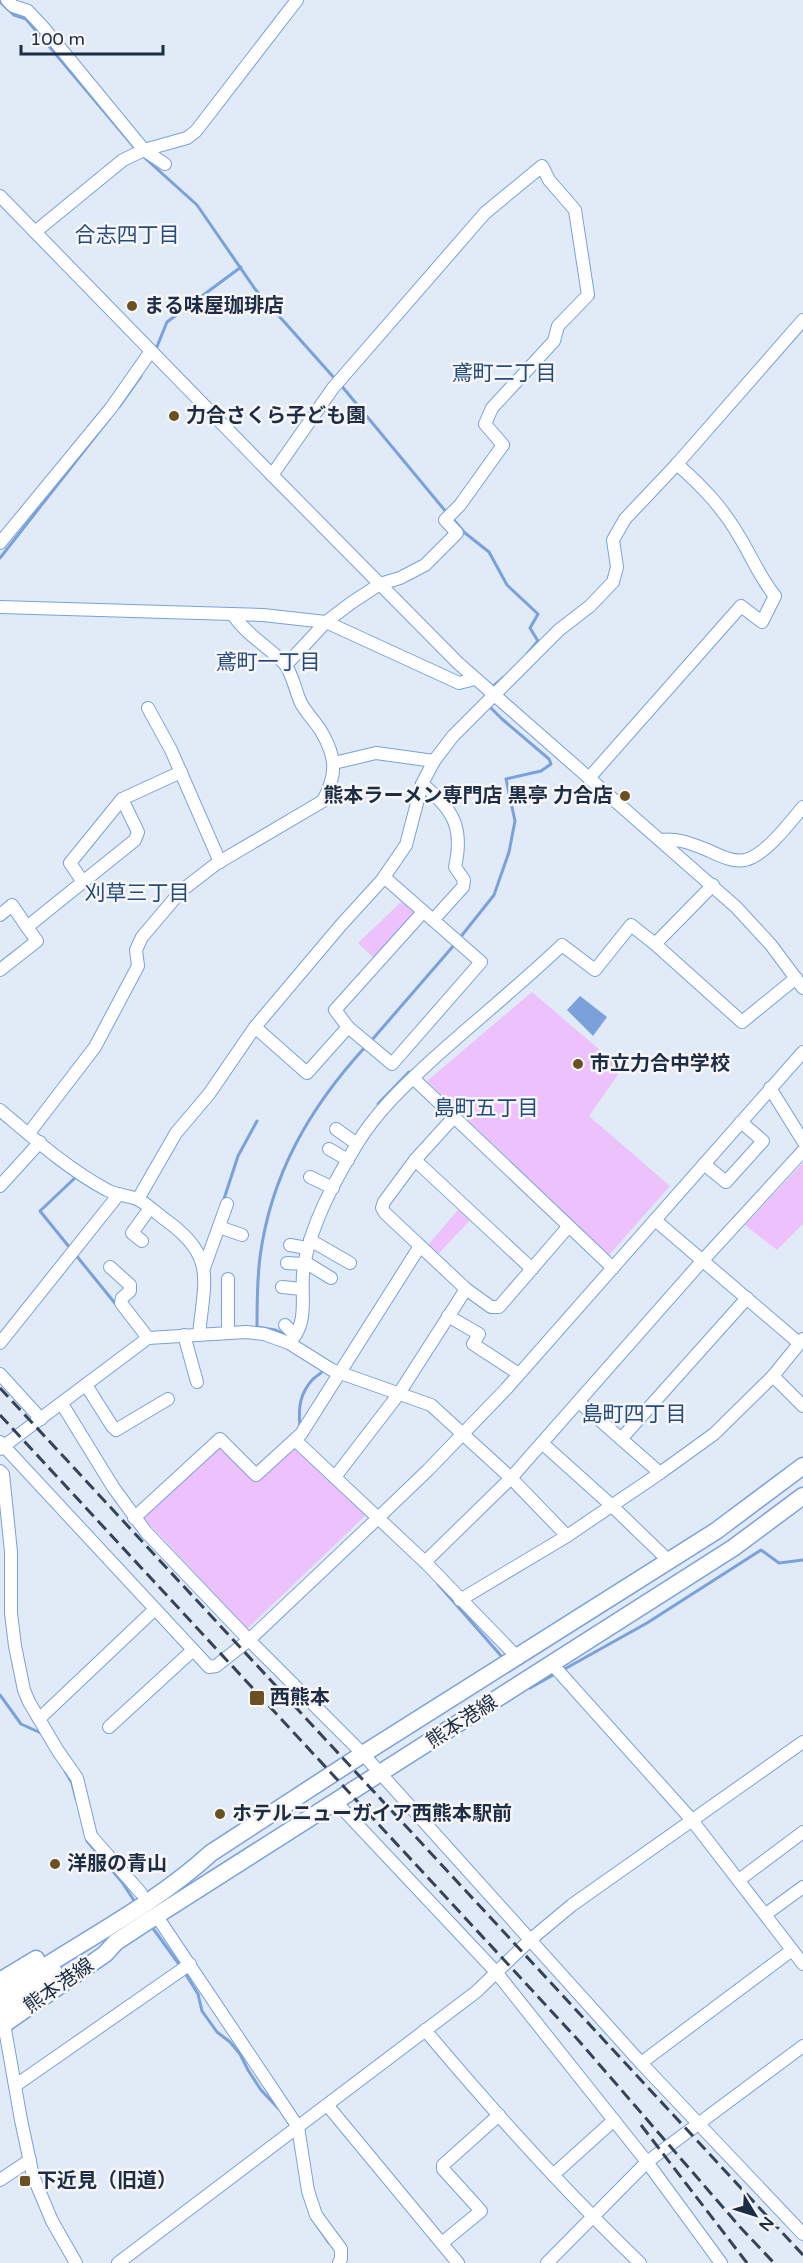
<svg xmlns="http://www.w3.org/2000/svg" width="803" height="2263" viewBox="0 0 803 2263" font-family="'Varela Round','Noto Sans JP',sans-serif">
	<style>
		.green { fill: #edc1fc }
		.water { fill: #7aa1da }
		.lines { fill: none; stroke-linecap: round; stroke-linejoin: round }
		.stream { stroke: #7aa1da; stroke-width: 3 }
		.minor-casing { stroke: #79a1dd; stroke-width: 14 }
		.major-casing { stroke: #79a1dd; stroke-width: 19 }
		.minor { stroke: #fff; stroke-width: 12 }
		.major { stroke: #fff; stroke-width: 16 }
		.rail { stroke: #34435a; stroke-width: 3; stroke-dasharray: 12 6; stroke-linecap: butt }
		.poi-dot { fill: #6b5022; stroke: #f6f6f6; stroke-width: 2 }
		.labels { text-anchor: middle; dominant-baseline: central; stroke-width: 5; stroke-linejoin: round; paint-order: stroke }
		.poi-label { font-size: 20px; font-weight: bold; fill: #1d2d45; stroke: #f6f6f6; text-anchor: start }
		.street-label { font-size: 20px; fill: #1d2d45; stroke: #f6f6f6 }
		.neighbourhood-label { font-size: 21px; fill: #254a7e; stroke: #f6f6f6 }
	</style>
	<rect width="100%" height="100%" fill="#e1eaf7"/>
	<g class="green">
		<polygon points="401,902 415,912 374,958 358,943"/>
		<polygon points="532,992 622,1069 589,1116 670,1186 609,1255 427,1081"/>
		<polygon points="803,1163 803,1224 777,1250 745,1225"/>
		<polygon points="458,1210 470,1220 438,1254 428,1245"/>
		<polygon points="220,1442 258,1481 295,1448 366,1515 247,1629 142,1516"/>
	</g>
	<polygon class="water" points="580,996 607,1017 593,1036 567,1010"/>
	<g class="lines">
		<g class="stream">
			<polyline points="0,2 14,15 26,19 134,147"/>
			<polyline points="145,158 197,205 255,289 336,380"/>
			<polyline points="156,349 167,322 241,267"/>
			<polyline points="340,384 447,513"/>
			<polyline points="119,407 141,376"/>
			<polyline points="452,518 465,533 489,552 507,585 538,614 530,628 538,641 527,654"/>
			<polyline points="0,558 109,419"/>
			<polyline points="490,689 504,677"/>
			<polyline points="459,939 494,895 509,852 515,821 506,779 541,771 551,764 549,759 502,719 489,706"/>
			<polyline points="371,1041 455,944"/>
			<polyline points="378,1104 409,1072"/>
			<polyline points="223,1202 238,1156 257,1121"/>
			<polyline points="70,1248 40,1211 77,1176"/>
			<polyline points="75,1254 118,1307"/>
			<path d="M289,1336L275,1330L257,1327C257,1304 257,1280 260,1257C271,1174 310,1107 366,1046"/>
			<path d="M300,1426C298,1408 300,1393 313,1379C317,1376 321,1373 324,1370"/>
			<polyline points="438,1584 503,1658"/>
			<polyline points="561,1671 647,1623 761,1550 779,1563 803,1560"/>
			<polyline points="528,1685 530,1688 555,1674"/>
			<polyline points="0,1695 21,1724 41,1733"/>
			<polyline points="65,1771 72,1783 76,1799"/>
			<polyline points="86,1837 87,1841 122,1882 135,1902"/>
			<polyline points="152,1927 181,1967"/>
			<polyline points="185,1973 198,1994 202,2011 217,2032 230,2042 240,2054 248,2070 261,2090 278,2108"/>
			<polyline points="316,2224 329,2243"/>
		</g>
		<defs>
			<g id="minor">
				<polyline points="7,0 13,6 28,11 43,27 144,150 165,164"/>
				<polyline points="0,196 272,475 458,663 736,907 771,945 803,988"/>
				<polyline points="35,232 123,160 144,150 187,138 196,131 297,0"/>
				<polyline points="272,475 333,388 485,213 542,166 549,180 575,210 588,295 558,326 554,341 492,408 485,424 503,445 460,505 445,520 457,533 425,565 400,578 380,584 351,603 326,622 286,665"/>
				<polyline points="0,543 111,408 151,351"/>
				<polyline points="0,607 263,615 326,622 459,683 475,679"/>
				<polyline points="148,708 171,750 220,862"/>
				<polyline points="334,763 376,753 434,761"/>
				<path d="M589,778L741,606L762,622L775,596C761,579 753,560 742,541C724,509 704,488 677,464"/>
				<path d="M422,784C453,809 464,827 455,867L464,880L463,887L433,920"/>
				<path d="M660,840C677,838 690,843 705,849C717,854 732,863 745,860C765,856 790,822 803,807"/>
				<polyline points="384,877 481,962 392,1064 348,1027 335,1010 423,912"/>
				<polyline points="83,882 70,863 122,799 181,772"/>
				<polyline points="0,915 12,905 27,927"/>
				<polyline points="655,944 713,885"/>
				<polyline points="0,970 37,941 27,927 135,840 138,832 122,799"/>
				<polyline points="255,1027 307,1073 348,1027"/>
				<polyline points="413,1078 613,1268"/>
				<polyline points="770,1088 803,1141"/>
				<path d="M0,1110C32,1137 69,1170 107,1190C116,1195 127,1195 137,1199C146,1203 155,1212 163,1218C216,1255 205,1277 199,1334"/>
				<polyline points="454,1117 415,1160 384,1202 382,1208 385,1213 466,1289 491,1307 499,1307 568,1227"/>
				<polyline points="336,1129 357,1144"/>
				<path d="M29,1133L95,1047L138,966L136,950L142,937L181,891L216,864L323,801C337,774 337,758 321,731C315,721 305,712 300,701C295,689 292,672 284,663C267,646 246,634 233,615"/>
				<polyline points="329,1149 348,1160"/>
				<polyline points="415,1160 532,1269"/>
				<polyline points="704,1164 726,1182 763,1141 741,1122"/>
				<polyline points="310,1177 333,1188"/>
				<polyline points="0,1186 40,1142"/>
				<polyline points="138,1199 176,1133 209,1094 255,1027 341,925 382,880 406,845 422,784 434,761 453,736 559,630 590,606 613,582 617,567 613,540 625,519 677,464 803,320"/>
				<polyline points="655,1220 799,1343"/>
				<polyline points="219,1227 242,1235"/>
				<polyline points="310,1240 350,1263"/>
				<polyline points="142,1241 132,1233 150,1208"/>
				<polyline points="290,1245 307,1248"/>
				<polyline points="305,1262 331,1278"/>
				<polyline points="287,1263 304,1264"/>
				<polyline points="110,1267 130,1285 130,1291 122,1298 121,1303 148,1338"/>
				<polyline points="204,1268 227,1204"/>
				<polyline points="282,1287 302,1289"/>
				<polyline points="448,1316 479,1334 473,1344 519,1374"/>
				<polyline points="285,1325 295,1335"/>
				<polyline points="228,1333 228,1279"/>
				<polyline points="184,1335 197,1382"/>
				<polyline points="0,1343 119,1194"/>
				<path d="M289,1343C311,1322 299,1292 304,1265C312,1222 334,1182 357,1144C376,1112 405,1085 432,1060C475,1021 520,985 562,945L595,970L631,925L655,944L742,1022L796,978"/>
				<polyline points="0,1374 41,1419"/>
				<polyline points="773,1376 803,1406"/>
				<polyline points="86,1385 112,1426 116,1430 168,1399"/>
				<polyline points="579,1402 660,1473"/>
				<polyline points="62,1404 113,1487 146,1532 249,1640 363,1754 641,2063 803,2234"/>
				<polyline points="621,1439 747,1298"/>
				<polyline points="295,1440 425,1562 518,1658"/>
				<polyline points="0,1442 209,1667 216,1666 249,1640 378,1518 428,1470 506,1389 803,1052"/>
				<polyline points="542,1443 611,1505 669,1561"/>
				<polyline points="0,1449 148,1338 246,1332 264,1334 289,1343 332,1370 431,1405 511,1478 567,1536"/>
				<polyline points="0,1471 3,1474 11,1552 11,1613 15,1646 24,1690 29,1702 58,1751 77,1778 91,1836 141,1893"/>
				<polyline points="335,1477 398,1395 466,1289"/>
				<polyline points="134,1518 220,1439 256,1475 301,1434 420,1246"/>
				<polyline points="425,1562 511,1478 703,1260 803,1151"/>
				<polyline points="460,1600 567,1536 660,1473 714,1434 773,1376 803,1339"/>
				<polyline points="552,1664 691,1819 803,1964"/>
				<polyline points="40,1718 154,1610"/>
				<polyline points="109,1727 193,1650"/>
				<polyline points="336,1802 496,1972 647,2162 721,2263"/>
				<polyline points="739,1880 803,1832"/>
				<polyline points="766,1914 803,1887"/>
				<polyline points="156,1915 298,2127 308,2191 316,2215 341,2249 341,2259 339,2263"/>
				<polyline points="3,2018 21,2120 33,2176 52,2221 76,2263"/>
				<path d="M425,2030C493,2111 564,2190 640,2263"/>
				<polyline points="641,2063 792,1950"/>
				<polyline points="16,2085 190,1964"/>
				<polyline points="328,2106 458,2263"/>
				<polyline points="553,2175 614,2120"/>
				<polyline points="0,2180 30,2160"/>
				<polyline points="442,2243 481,2211 443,2169 443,2165 499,2115"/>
				<polyline points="118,2263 476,1992 530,1940 572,1905 803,1742"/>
				<polyline points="547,2263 647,2162 803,2046"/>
			</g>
			<g id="major">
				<polyline points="0,1981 36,1959"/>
				<path d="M0,1996C68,1948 150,1909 211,1853L363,1754L716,1531L803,1466"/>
				<polyline points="0,2013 54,1972"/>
				<polyline points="0,2027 105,1954 116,1942 148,1921 733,1548 803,1496"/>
			</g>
		</defs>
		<use href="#minor" class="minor-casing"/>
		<use href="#major" class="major-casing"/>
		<use href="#minor" class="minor"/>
		<use href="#major" class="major"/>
		<g class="rail">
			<polyline points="0,1388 803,2255"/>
			<polyline points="0,1415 579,2041 740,2227 774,2263"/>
			<polyline points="641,2125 747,2263"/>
		</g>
	</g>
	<g class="poi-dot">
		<circle cx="132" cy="306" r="6"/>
		<circle cx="174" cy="416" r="6"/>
		<circle cx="625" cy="796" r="6"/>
		<circle cx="578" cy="1064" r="6"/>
		<rect x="249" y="1690" width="16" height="16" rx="3"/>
		<circle cx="220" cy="1814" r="6"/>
		<circle cx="55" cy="1864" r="6"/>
		<rect x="19" y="2175" width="12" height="12" rx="3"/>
	</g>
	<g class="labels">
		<g class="poi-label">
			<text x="144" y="306">まる味屋珈琲店</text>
			<text x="186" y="416">力合さくら子ども園</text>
			<text x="613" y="796" text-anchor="end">熊本ラーメン専門店 黒亭 力合店</text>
			<text x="590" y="1064">市立力合中学校</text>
			<text x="270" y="1698">西熊本</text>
			<text x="232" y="1814">ホテルニューガイア西熊本駅前</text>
			<text x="67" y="1864">洋服の青山</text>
			<text x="37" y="2181">下近見（旧道）</text>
		</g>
		<g class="street-label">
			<text transform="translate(462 1722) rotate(-33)">熊本港線</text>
			<text transform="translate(59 1986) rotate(-35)">熊本港線</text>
		</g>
		<g class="neighbourhood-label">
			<text x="127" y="235">合志四丁目</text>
			<text x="504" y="373">鳶町二丁目</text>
			<text x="268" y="662">鳶町一丁目</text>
			<text x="137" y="893">刈草三丁目</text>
			<text x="486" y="1108">島町五丁目</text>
			<text x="634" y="1414">島町四丁目</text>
		</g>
	</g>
	<g transform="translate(755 2215) rotate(128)" stroke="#f6f6f6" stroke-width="4.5" paint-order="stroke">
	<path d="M0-4.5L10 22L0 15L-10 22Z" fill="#1d2d45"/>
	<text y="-9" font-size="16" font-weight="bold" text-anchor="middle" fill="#1d2d45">N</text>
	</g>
	<path d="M21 45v9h142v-9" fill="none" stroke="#1d2d45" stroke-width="3"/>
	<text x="30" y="45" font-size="18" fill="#1d2d45" stroke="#f6f6f6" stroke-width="4.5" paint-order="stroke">100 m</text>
</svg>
